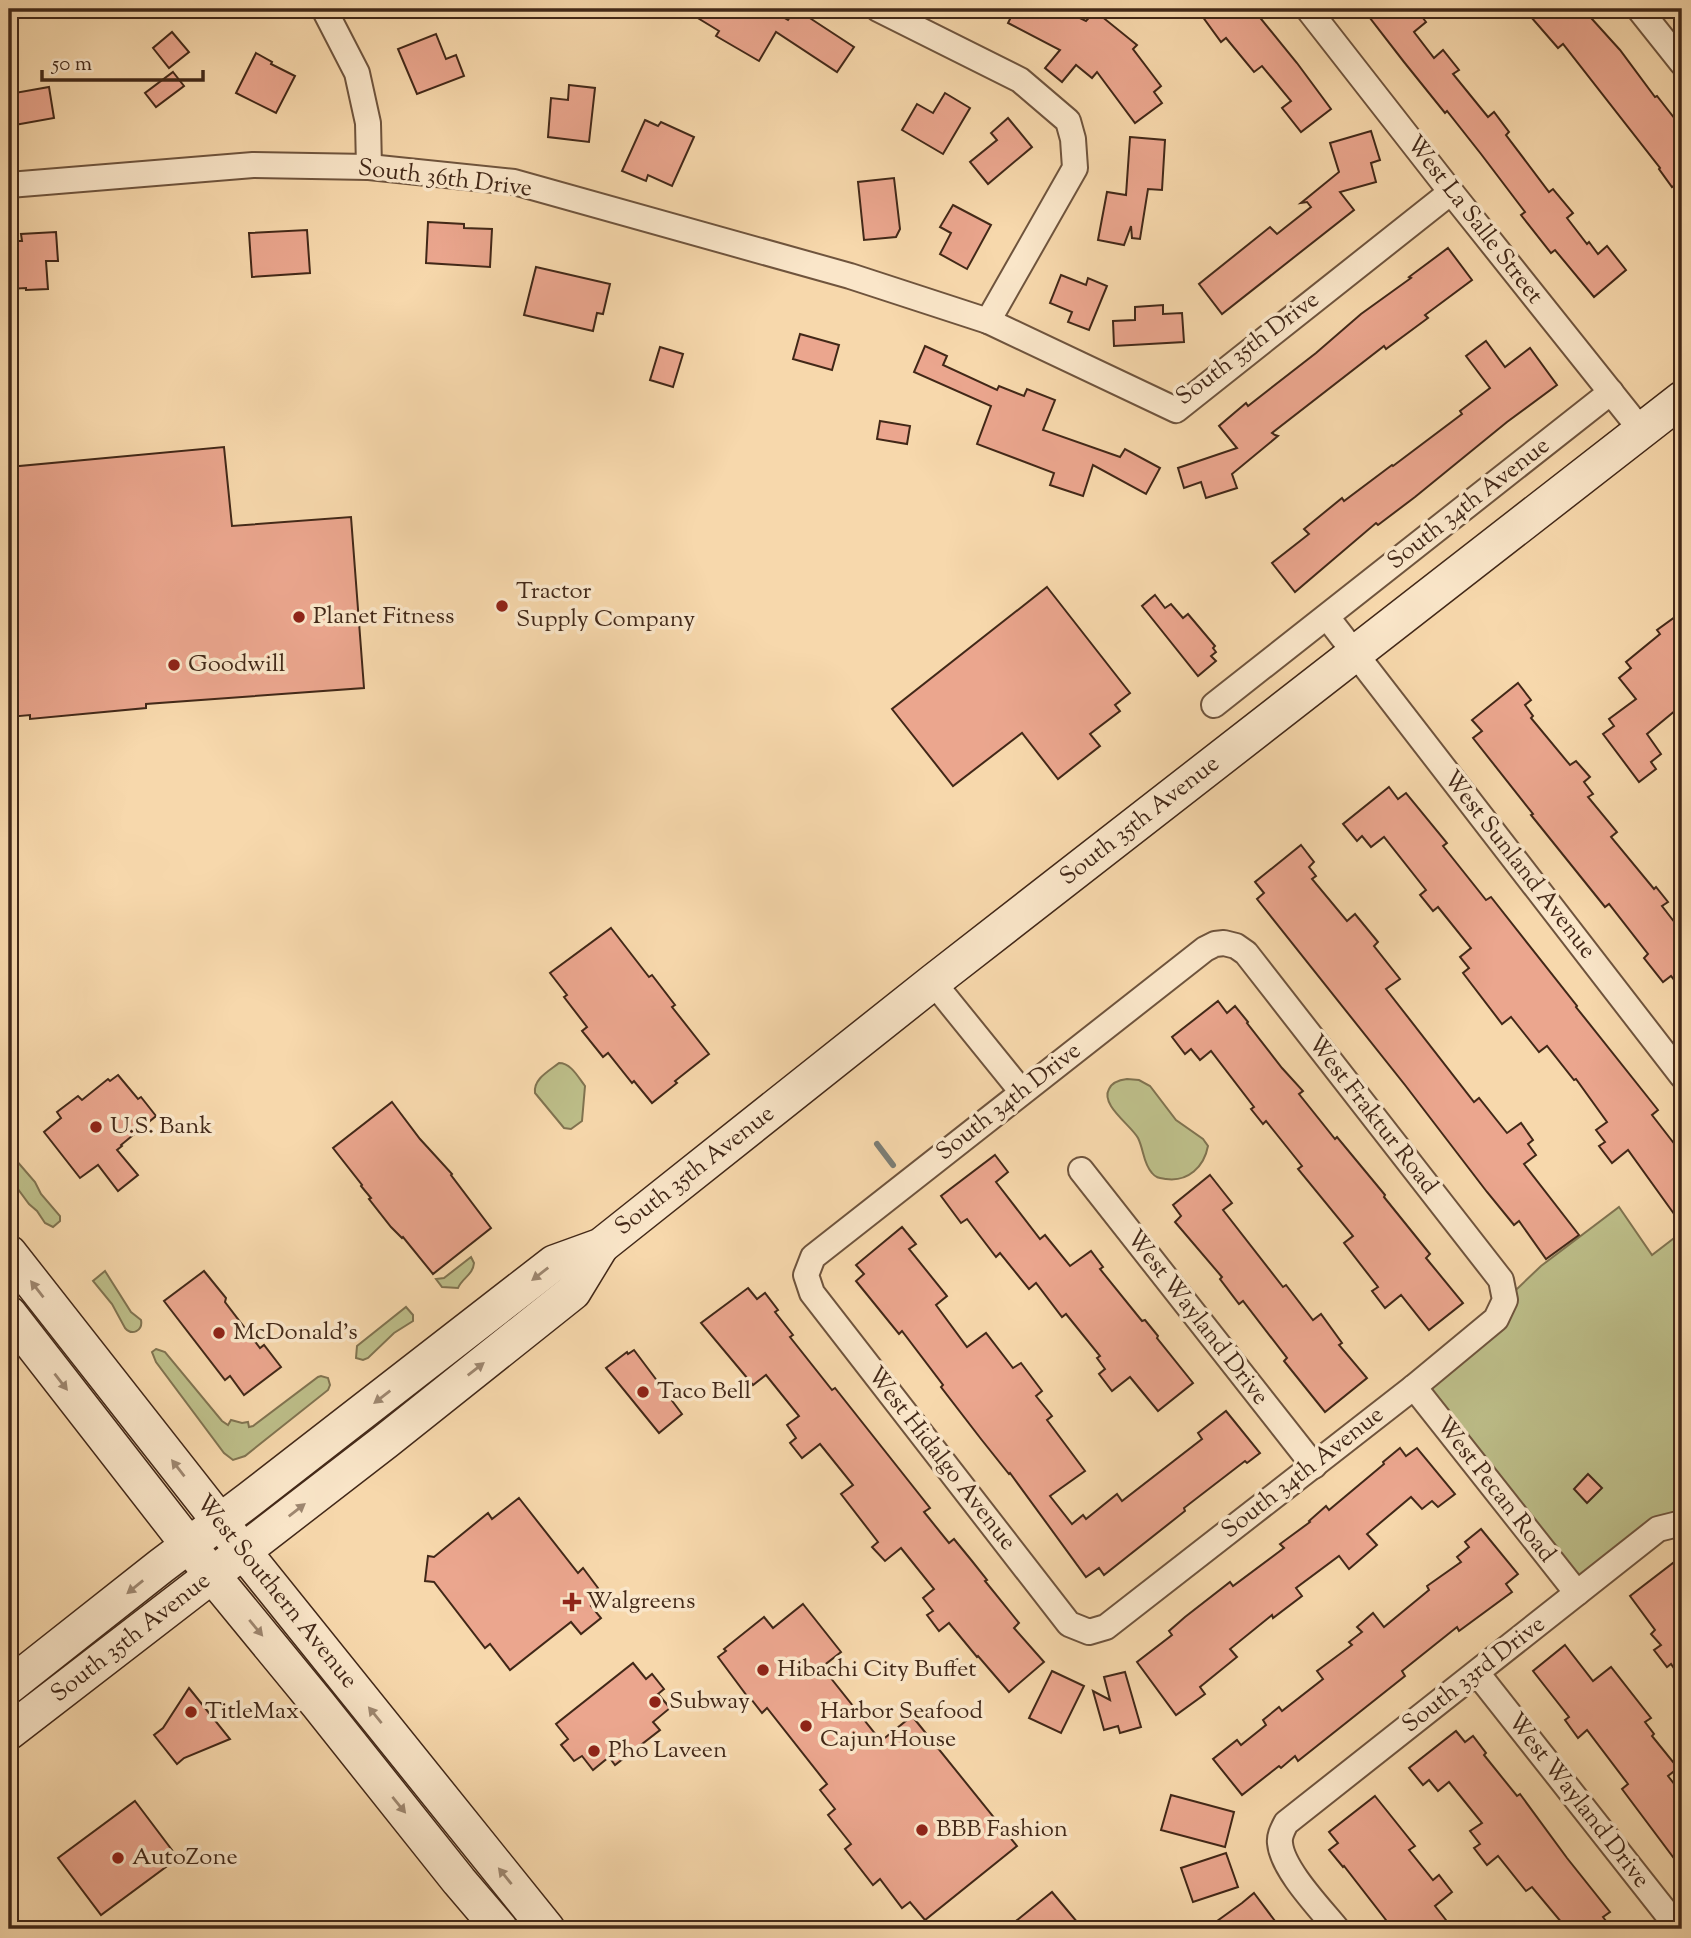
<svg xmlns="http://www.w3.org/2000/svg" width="1691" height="1938" viewBox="0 0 1691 1938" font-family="'Sorts Mill Goudy',serif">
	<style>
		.green { fill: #bdbe89; stroke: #807350; stroke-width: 2 }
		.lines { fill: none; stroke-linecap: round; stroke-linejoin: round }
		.stream { stroke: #7c7e76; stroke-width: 6 }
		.building { fill: #eba68e; stroke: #422818; stroke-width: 2 }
		.street-casing { stroke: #6f543d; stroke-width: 28 }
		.secondary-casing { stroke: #422818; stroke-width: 38 }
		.street { stroke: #fae6c9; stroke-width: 24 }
		.secondary { stroke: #fae6c9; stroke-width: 35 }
		.oneway { fill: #9e8770 }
		.poi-dot { fill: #8f2418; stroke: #fae6c9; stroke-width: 2.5 }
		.labels { text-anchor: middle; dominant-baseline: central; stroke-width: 7; stroke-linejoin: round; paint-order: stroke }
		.street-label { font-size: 24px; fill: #422818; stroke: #fae6c9 }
		.poi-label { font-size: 24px; fill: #422818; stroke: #fae6c9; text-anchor: start }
	</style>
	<rect width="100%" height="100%" fill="#f7d8ac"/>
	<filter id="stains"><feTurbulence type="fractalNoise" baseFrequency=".00286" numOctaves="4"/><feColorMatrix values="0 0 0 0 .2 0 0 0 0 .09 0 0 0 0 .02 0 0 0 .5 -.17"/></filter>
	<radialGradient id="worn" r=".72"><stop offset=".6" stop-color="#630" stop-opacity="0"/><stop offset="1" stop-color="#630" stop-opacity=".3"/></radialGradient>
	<g class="green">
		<path d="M559,1063C571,1063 578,1077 585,1086L582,1121L571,1129L564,1128L535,1093C533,1079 549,1071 559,1063Z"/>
		<path d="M1127,1079L1139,1080L1150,1086L1176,1120L1203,1139L1208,1146C1204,1167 1188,1182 1166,1179C1159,1178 1156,1178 1152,1173C1143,1163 1144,1150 1138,1138C1131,1125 1100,1105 1109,1089C1112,1082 1119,1080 1127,1079Z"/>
		<polygon points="9,1152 35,1182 41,1194 60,1216 60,1221 53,1227 45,1223 37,1211 29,1204 9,1177"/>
		<polygon points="1619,1207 1652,1255 1682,1232 1682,1522 1577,1593 1414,1387 1541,1266"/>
		<path d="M471,1257L474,1263C473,1275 462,1278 458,1288L442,1287L436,1279L444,1278Z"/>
		<path d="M105,1271L131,1312L141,1320C143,1331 132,1336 125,1328L112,1304L93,1281Z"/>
		<polygon points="406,1307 413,1315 413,1321 394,1333 368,1358 363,1360 356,1358 357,1346"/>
		<polygon points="156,1349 165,1352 222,1421 228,1425 231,1420 242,1423 248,1422 249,1427 253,1426 318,1377 321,1376 328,1378 330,1385 328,1390 245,1456 233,1460 224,1453 156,1362 152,1352"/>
	</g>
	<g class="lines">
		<polyline class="stream" points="877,1144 893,1165"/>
	</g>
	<g class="building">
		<polygon points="683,9 769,9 788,20 796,9 854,47 837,72 776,32 759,61 716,36 719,31"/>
		<polygon points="1015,9 1061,9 1086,21 1095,11 1137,45 1133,49 1161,86 1154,92 1162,103 1135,123 1097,72 1092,78 1076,65 1062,82 1045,68 1060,50 1008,23"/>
		<polygon points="1197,9 1253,9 1297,63 1331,109 1301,132 1282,108 1291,101 1262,66 1254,72 1226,38 1221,42"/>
		<polygon points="1363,9 1416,9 1426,22 1414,32 1434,58 1443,50 1459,70 1453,74 1488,117 1494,112 1509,132 1506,135 1549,192 1553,189 1573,213 1567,218 1587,244 1589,242 1598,254 1607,246 1626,270 1594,297 1555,250 1551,253 1521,215 1525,212 1481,154 1447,111 1445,113 1404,62"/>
		<polygon points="1524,9 1583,9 1620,50 1655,97 1657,96 1682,128 1682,180 1672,187 1659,169 1660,168 1563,44 1558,48"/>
		<polygon points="172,32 189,52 169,68 153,48"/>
		<polygon points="436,34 446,59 456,55 464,76 417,94 398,49"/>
		<polygon points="256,53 272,62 271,64 295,76 276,113 236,93"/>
		<polygon points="173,72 184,86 156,107 145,93"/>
		<polygon points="569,85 595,88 589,142 548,137 551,98 568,100"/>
		<polygon points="49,87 54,118 9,126 9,94"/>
		<polygon points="945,93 970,108 943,154 902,130 917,104 933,113"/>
		<polygon points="1008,118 1032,147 988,184 970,162 997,140 991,133"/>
		<polygon points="645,120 658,126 661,122 694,137 672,186 648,175 646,181 622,171"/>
		<polygon points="1371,131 1380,160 1371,163 1376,182 1340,192 1354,210 1222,314 1199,284 1270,227 1277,234 1311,207 1307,202 1301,203 1339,172 1330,143"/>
		<polygon points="1130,137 1165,140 1162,190 1148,189 1140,239 1132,238 1131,226 1124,245 1098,240 1107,192 1126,195"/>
		<polygon points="894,178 900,229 896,237 864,240 858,182"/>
		<polygon points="953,205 991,225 967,269 940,254 951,233 940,227"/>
		<polygon points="428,222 464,224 464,228 492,229 490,267 426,263"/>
		<polygon points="307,230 310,273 252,277 249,233"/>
		<polygon points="56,232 58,261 46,261 48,289 26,290 26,288 9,289 9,241 22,241 21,234"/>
		<polygon points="1448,248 1472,280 1425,315 1428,318 1386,349 1384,346 1272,433 1275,435 1278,436 1232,474 1237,488 1206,498 1201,482 1184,488 1178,468 1237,448 1219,426 1246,403 1248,406 1316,353 1361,314 1411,278 1409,277"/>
		<polygon points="536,267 610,284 603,314 597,313 593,331 524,315"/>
		<polygon points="1061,275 1086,285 1088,278 1107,286 1089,330 1068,322 1072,312 1050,303"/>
		<polygon points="1163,305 1163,314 1182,313 1184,342 1114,346 1113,321 1135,320 1135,307"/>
		<polygon points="800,334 839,345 832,370 793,359"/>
		<polygon points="1486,341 1505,367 1530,348 1557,385 1507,422 1415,497 1378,525 1376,523 1295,592 1272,563 1309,534 1304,529 1342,498 1344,501 1392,465 1393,466 1462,414 1460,411 1490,388 1466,356"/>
		<polygon points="925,346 947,356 943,365 997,390 999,386 1024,396 1027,389 1055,400 1043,430 1120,457 1125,449 1160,468 1146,494 1093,465 1083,496 1050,485 1054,473 977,444 991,406 914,372"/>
		<polygon points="660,347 683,354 673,387 650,380"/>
		<polygon points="880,421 910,426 907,444 877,439"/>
		<polygon points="224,447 232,526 351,517 364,688 146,704 146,708 30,719 30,715 9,717 9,467"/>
		<polygon points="1047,587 1130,693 1115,705 1120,711 1090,734 1100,746 1058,779 1022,733 953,786 892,709"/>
		<polygon points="1155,595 1165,608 1171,604 1183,618 1188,614 1215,646 1213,648 1216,652 1211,656 1216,661 1198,676 1142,606"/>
		<polygon points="1675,617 1682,627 1682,705 1647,734 1661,754 1651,762 1656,769 1639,782 1603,734 1614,726 1609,719 1636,699 1619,678 1631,668 1626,662 1660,634 1657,630"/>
		<polygon points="1518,683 1531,700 1525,705 1533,716 1531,718 1570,765 1576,761 1590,777 1584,782 1593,794 1588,797 1617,832 1611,837 1654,889 1656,887 1668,902 1662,906 1682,932 1682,990 1671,976 1663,982 1644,958 1648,954 1609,904 1605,907 1531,815 1533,814 1473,738 1482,731 1472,720"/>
		<polygon points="1389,787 1398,799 1406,793 1447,843 1443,846 1486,900 1491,897 1577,1006 1576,1007 1658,1110 1652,1115 1676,1146 1682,1142 1682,1225 1628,1150 1612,1163 1599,1146 1605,1142 1596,1130 1607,1122 1576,1079 1574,1080 1547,1046 1539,1052 1511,1017 1502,1024 1463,973 1469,968 1460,957 1471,948 1438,907 1433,911 1420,895 1426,890 1384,837 1371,847 1362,836 1357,841 1343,824"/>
		<polygon points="1301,845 1314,862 1309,867 1316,876 1312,879 1347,921 1355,914 1378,942 1374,946 1400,979 1386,989 1474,1102 1479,1098 1507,1133 1521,1123 1533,1140 1528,1144 1536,1155 1524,1164 1579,1235 1546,1259 1519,1221 1514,1225 1487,1192 1405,1085 1257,899 1264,893 1255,882"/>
		<polygon points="611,928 649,977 652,975 675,1005 672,1007 709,1054 675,1081 677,1083 652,1103 634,1081 632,1083 608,1053 603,1057 582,1031 587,1027 564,997 567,995 550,973"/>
		<polygon points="1218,1001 1227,1013 1235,1006 1248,1022 1247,1023 1282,1068 1303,1091 1299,1094 1335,1139 1337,1137 1385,1195 1384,1197 1430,1254 1426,1258 1463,1303 1429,1330 1401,1295 1385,1308 1372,1291 1378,1287 1344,1243 1353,1236 1298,1169 1302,1166 1266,1121 1263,1124 1251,1109 1254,1107 1211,1051 1200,1060 1191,1049 1185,1054 1172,1037"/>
		<polygon points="118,1075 138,1099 141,1097 156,1116 121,1145 122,1146 117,1150 138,1175 118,1191 98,1165 80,1178 44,1132 61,1118 57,1112 78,1096 82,1100 108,1079 110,1081"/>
		<polygon points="392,1102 420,1139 452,1174 451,1175 491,1228 433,1274 403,1237 402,1238 391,1227 369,1199 371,1198 361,1186 362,1185 333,1148"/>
		<polygon points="995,1155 1008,1172 996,1182 1040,1239 1045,1235 1070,1266 1091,1251 1103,1267 1100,1269 1142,1321 1145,1320 1158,1336 1157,1338 1193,1383 1158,1411 1130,1377 1112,1391 1099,1374 1105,1369 1097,1358 1100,1356 1066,1314 1062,1317 1036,1283 1029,1289 1000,1253 996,1257 967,1219 961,1223 941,1196"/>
		<polygon points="1210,1175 1232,1203 1223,1210 1283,1287 1286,1285 1313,1320 1321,1314 1342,1343 1339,1345 1367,1378 1325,1412 1284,1361 1287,1358 1243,1301 1239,1304 1220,1279 1222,1277 1175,1222 1181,1216 1173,1205"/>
		<polygon points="902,1227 916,1244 909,1249 947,1296 936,1305 967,1347 986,1333 1013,1368 1021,1363 1042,1391 1036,1396 1052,1416 1047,1420 1085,1471 1050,1496 1072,1524 1083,1515 1086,1519 1117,1494 1122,1501 1202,1439 1198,1433 1226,1411 1260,1453 1247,1463 1245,1461 1184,1508 1185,1511 1104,1575 1099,1568 1086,1577 1010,1473 1009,1474 981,1439 941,1387 943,1385 902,1331 899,1334 856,1281 864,1274 856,1265"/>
		<polygon points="204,1271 226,1298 225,1302 260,1348 264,1345 281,1367 244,1395 230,1376 225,1380 164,1301"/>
		<polygon points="748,1288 757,1299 765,1293 778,1310 775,1312 793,1335 790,1337 832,1390 835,1388 930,1508 924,1512 949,1543 954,1539 972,1561 987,1580 985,1581 1019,1623 1014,1628 1044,1662 1009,1692 978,1656 977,1657 949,1623 939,1631 927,1615 933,1611 923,1598 934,1589 901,1548 885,1561 872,1547 878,1542 841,1494 853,1485 820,1444 802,1458 790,1443 796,1438 787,1425 799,1416 766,1375 753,1385 701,1323"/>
		<polygon points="634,1350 682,1414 659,1433 606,1368 627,1352 628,1354"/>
		<polygon points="1400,1448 1406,1456 1417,1448 1455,1494 1438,1507 1432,1501 1422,1509 1411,1497 1367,1534 1377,1545 1349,1569 1339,1556 1296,1588 1302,1596 1273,1618 1272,1615 1230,1649 1237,1657 1200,1687 1205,1694 1176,1715 1137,1662 1172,1635 1169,1631 1185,1617 1230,1582 1233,1586 1284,1548 1280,1544 1310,1522 1309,1521 1326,1506 1329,1510 1384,1464 1383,1462"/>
		<polygon points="1588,1474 1602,1488 1587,1503 1574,1489"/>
		<polygon points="519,1498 578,1573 583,1568 598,1588 593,1592 599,1600 591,1606 601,1618 581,1634 571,1622 510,1670 490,1644 485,1648 434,1582 425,1581 428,1556 434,1557 488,1513 492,1519"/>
		<polygon points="1481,1529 1518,1574 1506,1584 1512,1592 1459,1631 1457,1627 1402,1671 1405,1676 1298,1761 1295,1756 1281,1768 1279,1766 1242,1795 1213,1759 1237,1740 1241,1745 1266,1725 1263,1720 1279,1707 1282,1711 1323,1679 1317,1671 1352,1645 1349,1642 1362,1632 1357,1627 1373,1613 1384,1627 1429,1590 1427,1586 1461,1562 1457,1557 1469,1547 1465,1542"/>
		<polygon points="1673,1563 1682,1575 1682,1680 1671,1664 1667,1667 1654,1650 1661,1645 1651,1634 1655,1630 1630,1596"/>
		<polygon points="803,1604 841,1652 822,1667 881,1741 912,1716 1017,1846 925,1920 910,1902 902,1908 880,1879 873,1885 845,1849 851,1844 828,1815 835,1809 820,1790 827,1784 767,1708 762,1713 751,1699 750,1700 718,1657 726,1651 724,1649 764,1617 773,1628"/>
		<polygon points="1565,1645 1593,1681 1611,1667 1651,1718 1645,1722 1654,1734 1652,1736 1678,1768 1668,1776 1682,1794 1682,1869 1622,1789 1628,1784 1587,1730 1578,1738 1565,1720 1569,1717 1533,1671"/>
		<polygon points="633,1663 646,1679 652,1674 664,1689 658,1694 670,1708 653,1722 660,1730 615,1765 609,1757 593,1770 582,1756 574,1761 561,1745 568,1739 556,1724"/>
		<polygon points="1052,1671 1084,1686 1061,1733 1029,1718"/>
		<polygon points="1125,1672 1141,1727 1120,1733 1118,1726 1104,1730 1093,1691 1110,1700 1104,1677"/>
		<polygon points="189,1688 230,1739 184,1758 177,1764 154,1735 163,1728"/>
		<polygon points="1456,1731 1465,1742 1473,1736 1486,1753 1484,1755 1517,1796 1520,1794 1567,1858 1610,1912 1603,1917 1612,1929 1567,1929 1532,1887 1526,1891 1498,1856 1487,1865 1474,1848 1480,1844 1470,1831 1482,1823 1449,1782 1438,1791 1429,1780 1423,1785 1409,1768"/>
		<polygon points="1171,1795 1234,1812 1225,1847 1161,1830"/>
		<polygon points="1375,1796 1415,1846 1409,1850 1433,1880 1439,1875 1452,1892 1435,1906 1453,1929 1393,1929 1344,1866 1343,1867 1329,1850 1338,1843 1329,1832"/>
		<polygon points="135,1801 178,1858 101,1915 58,1858"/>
		<polygon points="1226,1853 1238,1887 1193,1902 1181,1868"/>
		<polygon points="1052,1892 1083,1929 1006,1929"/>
		<polygon points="1254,1893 1281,1929 1206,1929 1242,1903"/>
	</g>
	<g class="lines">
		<defs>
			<g id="street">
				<polyline points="324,9 357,73 368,123 369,167"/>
				<polyline points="878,9 1020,80 1068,121 1073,139 1075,168 988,321"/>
				<polyline points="1308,9 1451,192 1641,430"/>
				<polyline points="1639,9 1682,63"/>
				<polyline points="9,185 253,165 369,167 514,182 850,276 988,321 1176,410 1451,192"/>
				<polyline points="1327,617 1682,1076"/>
				<polyline points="1214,705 1611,392"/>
				<polygon points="1224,943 1236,946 1246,953 1501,1280 1505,1300 1496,1319 1414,1387 1106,1627 1089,1632 1069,1624 812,1293 806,1275 813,1257 1205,949 1215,944"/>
				<polyline points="933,982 1022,1092"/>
				<polyline points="1081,1170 1314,1466"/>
				<polyline points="1414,1387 1577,1593"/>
				<polyline points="1477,1673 1679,1929"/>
				<path d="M1337,1929C1320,1908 1282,1869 1280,1843C1279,1836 1283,1829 1286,1823L1658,1529L1682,1523"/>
			</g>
			<g id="secondary">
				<polyline points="9,1253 243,1551 547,1929"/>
				<polyline points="9,1314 212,1575 318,1704 459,1881 500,1929"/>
				<polyline points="9,1686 161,1566 250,1499 554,1263 601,1246 933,982 1682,399"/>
				<polyline points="9,1732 386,1441 573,1292 601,1246"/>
			</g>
		</defs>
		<use href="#street" class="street-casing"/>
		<use href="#secondary" class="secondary-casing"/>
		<use href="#street" class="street"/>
		<use href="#secondary" class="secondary"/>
	</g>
	<defs><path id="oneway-solid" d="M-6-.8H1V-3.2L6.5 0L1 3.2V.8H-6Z" transform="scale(1.75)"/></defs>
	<g class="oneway">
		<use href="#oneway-solid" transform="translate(540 1274) rotate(142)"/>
		<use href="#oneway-solid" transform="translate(37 1289) rotate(-128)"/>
		<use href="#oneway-solid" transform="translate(476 1369) rotate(-38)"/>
		<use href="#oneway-solid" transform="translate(61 1382) rotate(52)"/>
		<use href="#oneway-solid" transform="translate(382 1397) rotate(142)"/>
		<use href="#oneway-solid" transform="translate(178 1468) rotate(-128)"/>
		<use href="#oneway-solid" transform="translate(297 1510) rotate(-38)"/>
		<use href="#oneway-solid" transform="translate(135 1587) rotate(141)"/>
		<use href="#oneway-solid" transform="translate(256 1628) rotate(50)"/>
		<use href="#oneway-solid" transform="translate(375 1715) rotate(-129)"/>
		<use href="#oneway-solid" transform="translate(399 1805) rotate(51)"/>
		<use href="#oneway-solid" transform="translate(505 1876) rotate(-129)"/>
	</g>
	<g class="poi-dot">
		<circle cx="502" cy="606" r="7"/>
		<circle cx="299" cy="617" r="7"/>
		<circle cx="174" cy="665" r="7"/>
		<circle cx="96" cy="1127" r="7"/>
		<circle cx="219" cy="1333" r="7"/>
		<circle cx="643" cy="1392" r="7"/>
		<path d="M568.5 1591.5h7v7h7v7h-7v7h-7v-7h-7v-7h7z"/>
		<circle cx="763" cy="1670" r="7"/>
		<circle cx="655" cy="1702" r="7"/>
		<circle cx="191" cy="1712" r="7"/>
		<circle cx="806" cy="1726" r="7"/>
		<circle cx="594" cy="1751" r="7"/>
		<circle cx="922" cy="1830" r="7"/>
		<circle cx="118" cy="1858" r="7"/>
	</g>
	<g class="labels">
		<g class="street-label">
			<text transform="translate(445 179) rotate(7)">South 36th Drive</text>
			<text transform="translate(1474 220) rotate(52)">West La Salle Street</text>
			<text transform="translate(1248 349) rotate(-37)">South 35th Drive</text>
			<text transform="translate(1469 504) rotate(-38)">South 34th Avenue</text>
			<text transform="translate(1140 821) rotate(-38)">South 35th Avenue</text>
			<text transform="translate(1519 865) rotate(52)">West Sunland Avenue</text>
			<text transform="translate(1009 1102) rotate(-38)">South 34th Drive</text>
			<text transform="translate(1372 1115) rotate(52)">West Fraktur Road</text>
			<text transform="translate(695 1171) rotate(-38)">South 35th Avenue</text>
			<text transform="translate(1197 1318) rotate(52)">West Wayland Drive</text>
			<text transform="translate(941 1459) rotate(52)">West Hidalgo Avenue</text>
			<text transform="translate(1303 1473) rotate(-38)">South 34th Avenue</text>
			<text transform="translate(1495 1490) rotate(52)">West Pecan Road</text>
			<text transform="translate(276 1592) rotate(51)">West Southern Avenue</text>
			<text transform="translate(131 1638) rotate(-38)">South 35th Avenue</text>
			<text transform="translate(1474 1675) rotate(-38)">South 33rd Drive</text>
			<text transform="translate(1578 1801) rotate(52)">West Wayland Drive</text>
		</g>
		<g class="poi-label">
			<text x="516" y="592">Tractor<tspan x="516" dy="28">Supply Company</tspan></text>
			<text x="313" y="617">Planet Fitness</text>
			<text x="188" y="665">Goodwill</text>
			<text x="110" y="1127">U.S. Bank</text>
			<text x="233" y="1333">McDonald's</text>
			<text x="657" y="1392">Taco Bell</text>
			<text x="586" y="1602">Walgreens</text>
			<text x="777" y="1670">Hibachi City Buffet</text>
			<text x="669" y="1702">Subway</text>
			<text x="205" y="1712">TitleMax</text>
			<text x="820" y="1712">Harbor Seafood<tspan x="820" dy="28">Cajun House</tspan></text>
			<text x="608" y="1751">Pho Laveen</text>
			<text x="936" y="1830">BBB Fashion</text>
			<text x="132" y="1858">AutoZone</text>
		</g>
	</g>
	<rect width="1691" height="1938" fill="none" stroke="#f7d8ac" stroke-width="35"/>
	<rect x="10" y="10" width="1670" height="1917" fill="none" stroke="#422818" stroke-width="3.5"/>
	<rect x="18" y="18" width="1656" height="1903" fill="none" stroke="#422818" stroke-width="2"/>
	<path d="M42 70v10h161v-10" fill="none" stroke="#422818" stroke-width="3.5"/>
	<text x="52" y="70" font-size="21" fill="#422818" stroke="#fae6c9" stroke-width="5" paint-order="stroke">50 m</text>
	<rect width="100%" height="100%" filter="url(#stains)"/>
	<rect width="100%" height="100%" fill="url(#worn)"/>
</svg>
